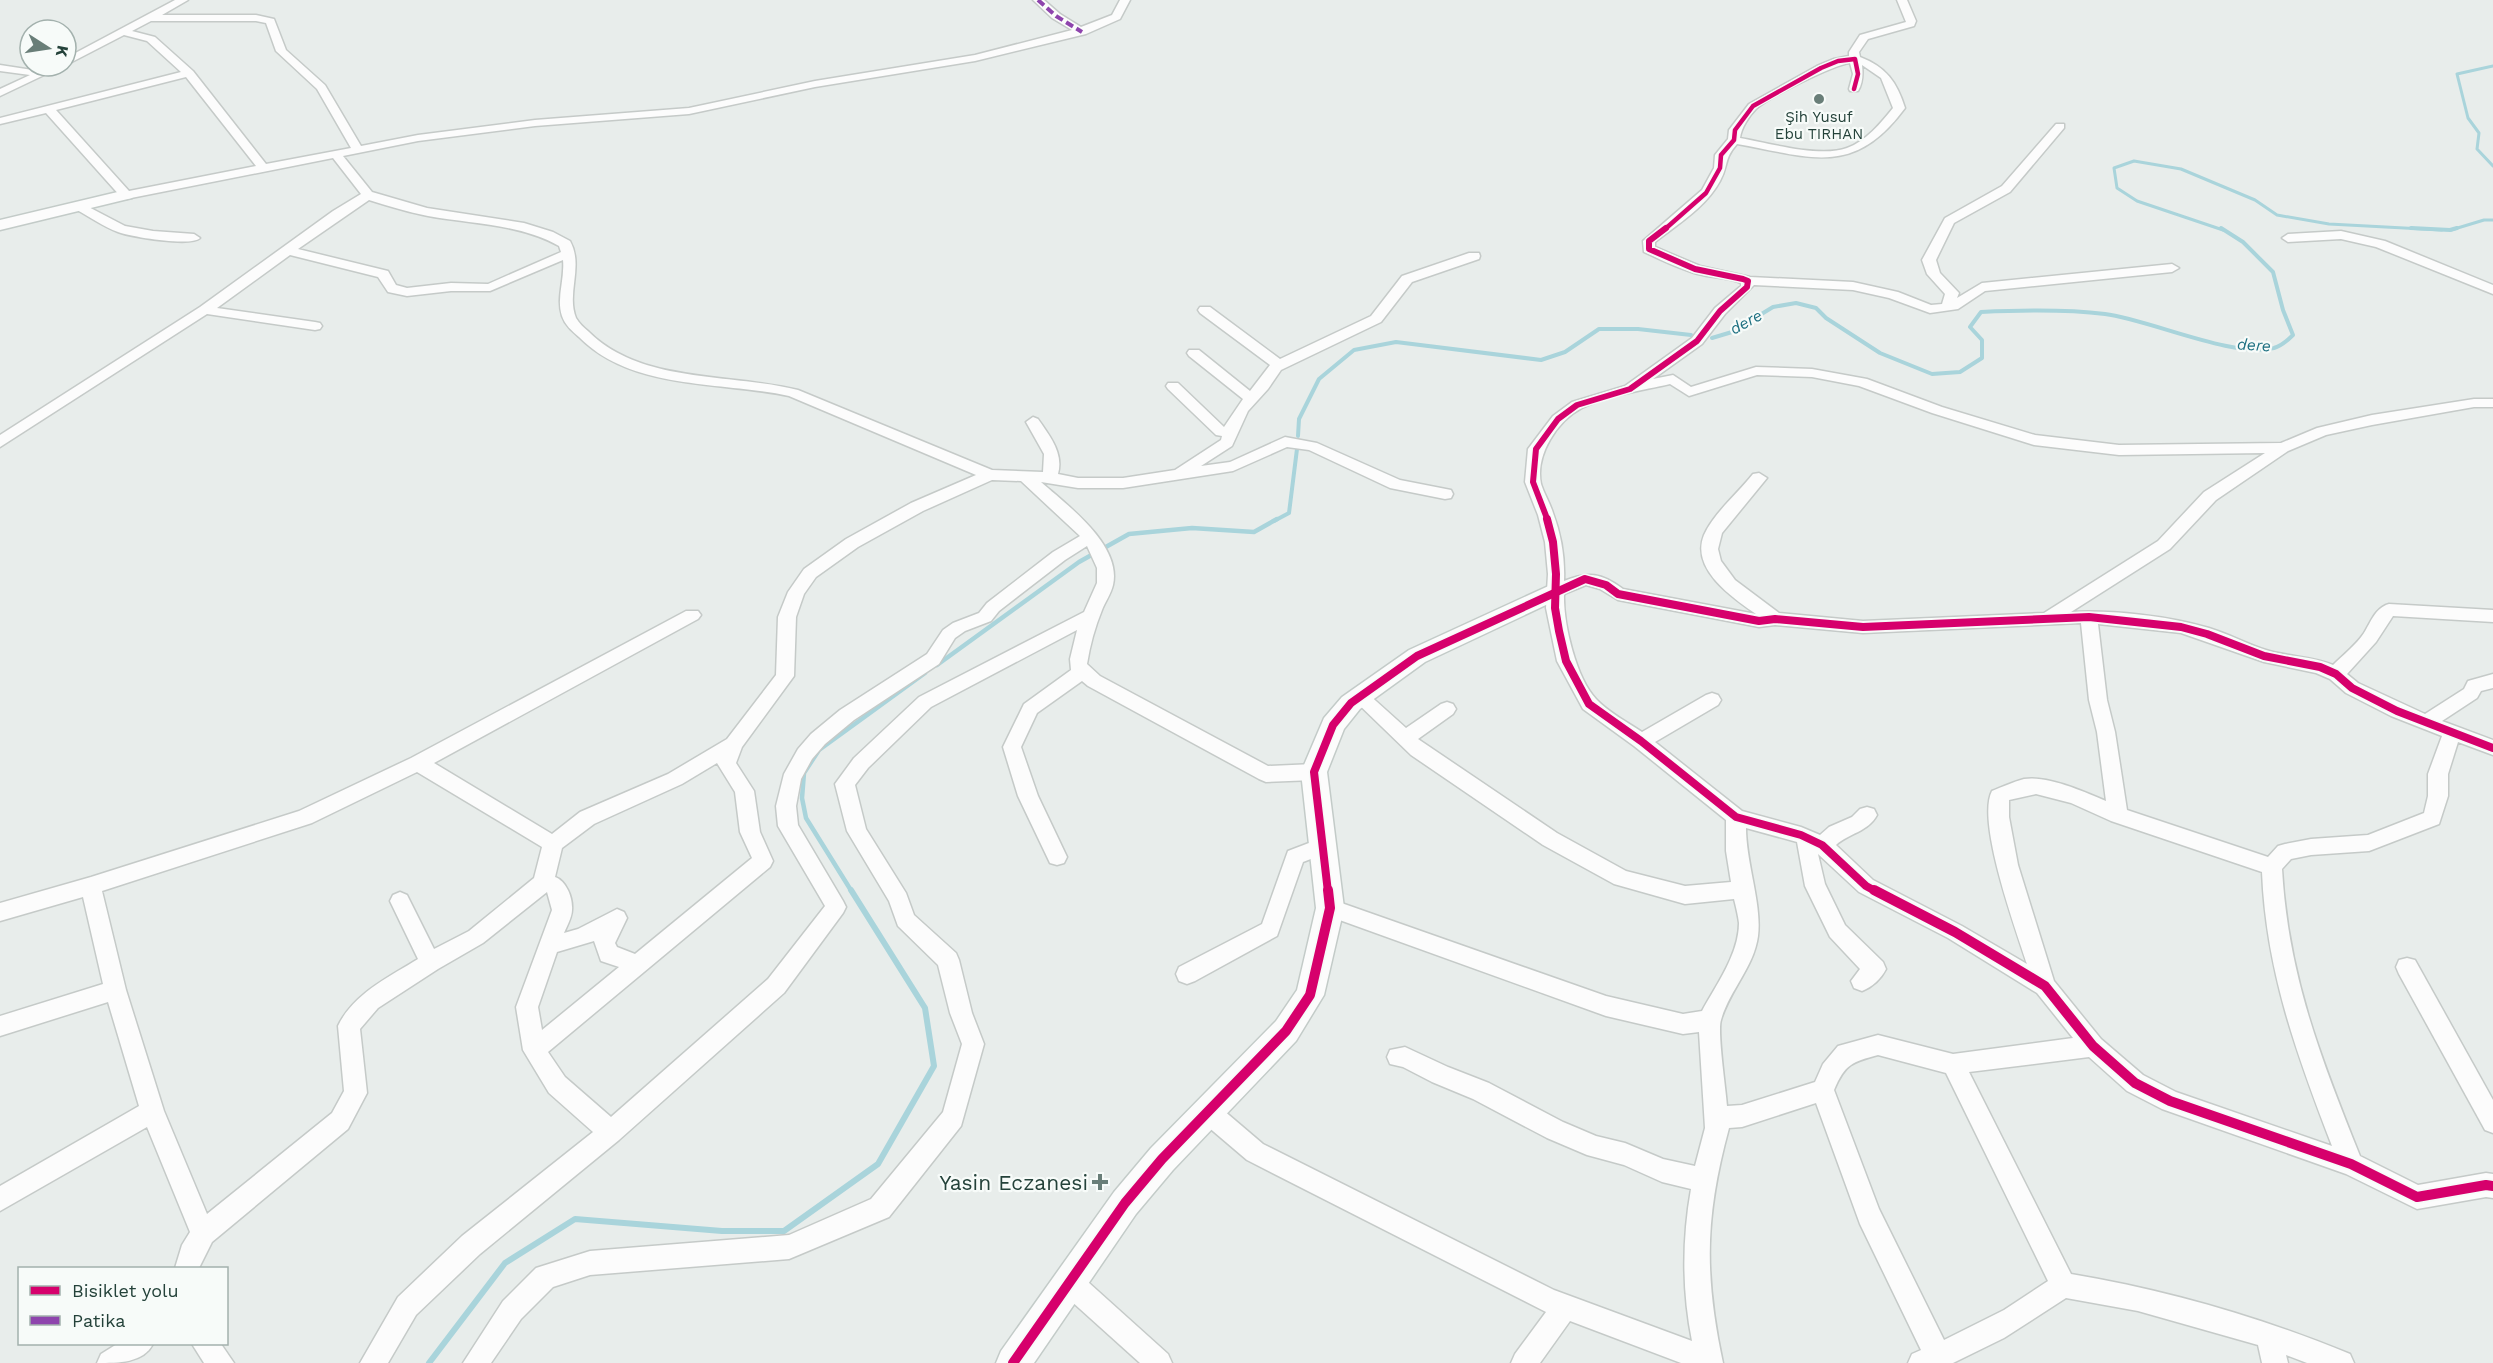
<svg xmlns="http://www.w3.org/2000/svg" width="2493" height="1363" viewBox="0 0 2493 1363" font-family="'Work Sans',sans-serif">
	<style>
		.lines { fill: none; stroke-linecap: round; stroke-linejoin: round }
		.stream-far3 { stroke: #a9d4db; stroke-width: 3 }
		.stream-far2 { stroke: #a9d4db; stroke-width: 4 }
		.stream-far1 { stroke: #a9d4db; stroke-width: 4.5 }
		.stream { stroke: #a9d4db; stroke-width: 6 }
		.street-casing { stroke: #c5cac8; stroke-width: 3 }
		.secondary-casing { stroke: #c3cbc8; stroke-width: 3 }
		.street { fill: #fcfcfc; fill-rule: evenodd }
		.secondary { fill: #fcfcfc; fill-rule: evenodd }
		.quiet { stroke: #8e44ad; stroke-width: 4; stroke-dasharray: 8 4; stroke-linecap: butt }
		.cycleway-far3-casing { stroke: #f7fbf9; stroke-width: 7 }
		.cycleway-far2-casing { stroke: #f7fbf9; stroke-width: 9 }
		.cycleway-far1-casing { stroke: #f7fbf9; stroke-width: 11 }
		.cycleway-casing { stroke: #f7fbf9; stroke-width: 14 }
		.cycleway-far3 { stroke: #d6006c; stroke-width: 4.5 }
		.cycleway-far2 { stroke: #d6006c; stroke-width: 6 }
		.cycleway-far1 { stroke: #d6006c; stroke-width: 8 }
		.cycleway { stroke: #d6006c; stroke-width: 10 }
		.poi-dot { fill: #697e78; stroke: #f7fbf9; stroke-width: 2 }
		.labels { text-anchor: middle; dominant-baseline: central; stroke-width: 4.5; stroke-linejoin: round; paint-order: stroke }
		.far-poi-label { font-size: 15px; fill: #24423a; stroke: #f7fbf9 }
		.far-water-label { font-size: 16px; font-style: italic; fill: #1c6f80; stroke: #f7fbf9 }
		.near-poi-label { font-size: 21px; fill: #24423a; stroke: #f7fbf9; text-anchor: end }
	</style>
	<rect width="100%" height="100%" fill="#e8edeb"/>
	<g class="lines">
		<g class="stream-far3">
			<polyline points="2493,66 2457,74 2468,118 2479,133 2477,149 2493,166"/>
			<polyline points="2223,230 2137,201 2117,188 2114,168 2134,161 2181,169 2255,200 2277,215 2329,224 2442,230"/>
			<polyline points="2451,230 2484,220 2493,220"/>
		</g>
		<g class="stream-far2">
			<polyline points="2411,228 2450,230 2457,228"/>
			<path d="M1712,338L1732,332L1773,307L1796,303L1816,308L1826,318L1880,353L1932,374L1960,372L1982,358V340L1970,327L1981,312C2022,310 2064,309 2105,314C2151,320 2232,358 2274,348C2281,346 2288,340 2293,335L2283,310L2273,272L2243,242L2221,228"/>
			<polyline points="1298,436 1299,419 1319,379 1354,350 1396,342 1541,360 1565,352 1599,329 1638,329 1691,335"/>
			<polyline points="1274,521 1289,513 1297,449"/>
		</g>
		<g class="stream-far1">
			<polyline points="937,665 1079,562 1129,534 1192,528 1254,532 1277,519"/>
			<polyline points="852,892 806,818 802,798 804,773 819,750 925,673"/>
		</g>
		<polyline class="stream" points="429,1363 505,1263 575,1219 722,1231 784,1231 878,1164 934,1066 925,1008 851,890"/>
		<defs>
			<g id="street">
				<path d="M175,0H188L162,15H256L274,19L286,50L325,85L361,146L418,135L535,120L689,108L815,81L975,55L1072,30L1052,18L1033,0H1044L1060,14L1081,27L1112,15L1120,0H1130L1120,19L1086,34L975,61L815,87L689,114L535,126L418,141L343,156L372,192L427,208L524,223L553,232L570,241C584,266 566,293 576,318C579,323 584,328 589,332C642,384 730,373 798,390L992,470L1043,472L1044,454L1026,422L1033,417L1038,419C1049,435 1064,453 1058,474L1078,478H1123L1175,470L1221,440L1222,436L1216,435L1168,389L1166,386L1168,383H1178L1224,427L1243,399L1189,356L1187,353L1189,350H1199L1250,391L1270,365L1200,313L1198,310L1200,307H1210L1280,359L1371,316L1402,276L1469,253H1479L1480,256L1479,259L1412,282L1381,322L1281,370L1268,389L1248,411L1232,446L1201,466L1230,462L1285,437L1317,443L1400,480L1451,490L1453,494L1451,498L1445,499L1390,488L1309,450L1287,447L1233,471L1123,488H1078L1041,482C1067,505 1122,545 1113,585C1111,594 1105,602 1102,610C1095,627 1090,645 1087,664L1100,676L1268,766L1314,764L1321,767L1324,772L1321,777L1314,780L1266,782L1259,779L1088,686L1082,681L1037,713L1021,747L1038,796L1067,857L1064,863L1057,865L1050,863L1018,796L1003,747L1024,704L1071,670L1070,659L1077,630L931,707L868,768L855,785L866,829L906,893L914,915L956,953L959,960L972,1013L984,1044L961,1126L889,1217L789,1259L590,1275L553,1287L521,1319L491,1363H463L503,1301L536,1268L590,1251L789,1235L871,1199L943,1112L962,1044L950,1013L938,965L898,926L889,901L847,831L835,784L854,758L919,697L1084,612L1097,583V568L1087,546L1065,560L999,611L991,621L965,631L955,638L939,664L854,720L825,744L812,759L801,779L796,806L798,825L843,901L846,907L843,913L784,993L619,1140L480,1254L416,1315L388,1363H360L398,1297L462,1236L593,1132L549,1093L523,1050L516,1007L552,910L547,892L483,943L438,969L378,1008L360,1029L367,1093L348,1129L212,1242L199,1268H175L182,1245L190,1232L147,1127L0,1211V1186L139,1106L108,1002L0,1036V1016L103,984L83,897L0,921V903L91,877L299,811L411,758L686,611H698L701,615L698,619L434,763L552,834L580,812L668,774L727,739L776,675L778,617L788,592L804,569L846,539L911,503L976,475L789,396C721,381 632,391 579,337C572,331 565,325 562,316C556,298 565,279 563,260L490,291H451L407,296L388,292L378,277L290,255L217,308L315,322L320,323L322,326L320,329L315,330L207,314L0,447V435L200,307L333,211L361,194L333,158L126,199L122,198L46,113L0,124V118L181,72L147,41L124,35L66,65V58ZM151,21H256L266,23L276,51L317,89L351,148L266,164L193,71L155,37L132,31ZM186,77L256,166L129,191L56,110ZM369,200C388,206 408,212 428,216C472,224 520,224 559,246L561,252L488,284L451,283L407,288L396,285L388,271L298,249ZM992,480L1021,481L1080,536L1053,552L987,603L979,613L953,623L943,630L927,654L840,710L811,734L798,749L784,774L776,806L778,826L825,906L768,979L611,1117L565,1077L548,1052L770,867L773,861L760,832L754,791L736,763L742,747L794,676L796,617L804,594L816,577L858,547L923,511ZM717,763L735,792L740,832L752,858L635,954L617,947L615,943L627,918L624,912L617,909L578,929L564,933C567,926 572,917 572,910C573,897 566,881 555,877L562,848L594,824L682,784ZM417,772L542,847L534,878L469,931L434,949L407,895L400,892L393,895L390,901L418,959C389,977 353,994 338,1026L344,1091L332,1113L207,1214L164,1111L126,990L102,891L312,823ZM594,941L601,961L619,967L542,1030L538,1007L557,952Z"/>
				<path d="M1897,0H1907L1916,21L1914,26L1868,39L1859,52L1860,57C1886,67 1897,82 1905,108C1853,178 1811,157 1737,144C1723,160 1729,165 1720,181C1706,207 1678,224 1655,242V247L1700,266L1750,277L1853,282L1898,292L1931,305L1942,304L1945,294L1927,274L1922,260L1945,218L2002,186L2056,124H2064V128L2010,192L1954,223L1936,260L1940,273L1959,293L1957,298L1982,283L2172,264L2179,268L2172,272L1985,291L1958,309L1930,313L1889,298L1853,290L1754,285L1725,314L1702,344L1653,379L1673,375L1691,387L1756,367L1812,369L1867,379L1942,407L2035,435L2119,445L2281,443L2317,428L2372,415L2474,399H2493V407H2474L2372,425L2326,435L2288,451L2216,500L2170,549L2071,612C2114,610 2168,616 2209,628C2229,634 2247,644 2266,650C2288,657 2312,656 2333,665C2343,655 2356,645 2364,633C2371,622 2375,608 2389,604L2493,610V622L2393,616L2376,642L2347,674L2358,683L2425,714L2464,689L2468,681L2493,674V688L2481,691L2477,698L2442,721L2493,740V755L2458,742L2448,774V796L2439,824L2369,851L2311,855L2291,859L2282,869C2288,975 2321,1059 2360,1156L2418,1185L2486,1173L2493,1174V1198L2486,1197L2417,1209L2346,1174L2162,1109L2127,1091L2089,1057L1969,1072L2071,1274C2167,1290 2260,1317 2350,1354L2354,1363H2307L2286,1355L2288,1363H2262L2258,1345L2138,1311L2066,1298L2004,1338L1953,1363H1908L1912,1354L1921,1350L1860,1224L1816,1103L1742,1127L1729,1128C1705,1216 1704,1274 1723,1363H1681L1570,1321L1540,1363H1511L1515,1354L1546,1312L1247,1160L1200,1120L1196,1112L1200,1104L1208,1101L1216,1104L1263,1144L1554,1290L1692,1341C1682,1291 1682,1240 1691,1189L1662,1182L1624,1165L1587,1155L1547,1138L1473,1099L1432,1082L1403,1067L1390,1064L1387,1057L1390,1050L1405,1047L1448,1067L1489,1083L1563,1122L1596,1136L1625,1143L1663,1159L1695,1166L1705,1128L1699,1032L1683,1034L1606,1016L1323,914L1320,908L1323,902L1330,899L1606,996L1683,1014L1702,1011C1716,985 1739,954 1739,923C1738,915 1736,907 1734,899L1685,904L1614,884L1543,845L1411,755L1351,697L1354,692L1360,690L1366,692L1406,728L1441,704L1447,702L1453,704L1456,709L1453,714L1418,739L1557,833L1626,871L1685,886L1731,882L1726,851V820L1634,746L1583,709L1557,661L1546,608L1548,574L1545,542L1538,515L1525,482L1528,449L1553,416L1572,402L1625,386L1692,338L1715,308L1741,286V283C1727,277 1713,278 1698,274C1679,269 1662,260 1644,252L1643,241L1702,190L1714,168L1715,155L1728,139L1729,130L1749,104L1817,66L1834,59L1849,56V52L1860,35L1906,22ZM1850,63L1853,74L1849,89L1850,91H1858C1863,83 1863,74 1862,65L1881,78L1893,108C1881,123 1866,141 1847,148C1820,158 1769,143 1740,138C1741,128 1749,116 1756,109C1769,97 1833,65 1850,63ZM1757,375L1812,377L1859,386L1932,413L2034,445L2119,455L2265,453L2204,492L2158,541L2044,613L1863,621L1779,613L1735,580L1721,561L1718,549L1722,533L1767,478L1759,473L1753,474C1738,493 1714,513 1704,535C1690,569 1733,598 1756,614L1623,589C1602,573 1588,571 1564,581C1565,558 1561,534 1553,513C1550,503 1544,494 1541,484C1535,455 1557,421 1582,408C1606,396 1644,390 1670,384L1689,396ZM1586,585L1600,589L1618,600L1759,627L1775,625L1863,633L2081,623L2089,700L2097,732L2106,801C2085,792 2047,775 2024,779C2013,782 2002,787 1992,791C1976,821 2016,930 2027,964L1962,926L1873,880L1836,845C1849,833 1868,832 1877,815L1874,809L1867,807L1860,809L1852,817L1829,827L1820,835L1801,827L1742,811L1655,742L1718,705L1721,700L1718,695L1712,693L1706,695L1642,732C1627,722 1608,712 1596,699C1576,678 1563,623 1564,594ZM2098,624L2181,633L2264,662L2316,673L2330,679L2346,693L2391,716L2442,736L2428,774V796L2424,813L2368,835L2311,839L2285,844L2278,846L2268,857L2127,810L2115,732L2107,700ZM2036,794L2071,803L2111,821L2262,872C2266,971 2297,1055 2332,1146L2176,1092L2143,1075L2101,1039L2054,981L2018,865L2009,817V800ZM1746,828L1797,842L1805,886L1830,937L1860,969L1851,981L1854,988L1862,991C1872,987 1881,979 1886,969L1883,962L1845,925L1825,884L1818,854L1859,892L1948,938L2037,993L2073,1038L1953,1054L1878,1035L1838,1046L1823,1064L1815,1082L1742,1105L1727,1106C1726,1090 1717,1031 1721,1020C1729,991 1754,967 1758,936C1762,904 1746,863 1746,828ZM1878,1055L1946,1073L2048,1281L2004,1310L1944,1340L1879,1209L1834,1090C1845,1064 1852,1062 1878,1055Z"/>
				<polygon points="0,65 39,71 49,66 63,66 0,96 0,89 30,75 0,71"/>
				<path d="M81,203L125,226L153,231L194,234L200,238C191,247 132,237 118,232C104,227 90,217 77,210L75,207Z"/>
				<polygon points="2341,231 2385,241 2493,285 2493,294 2376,247 2341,239 2288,242 2282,238 2288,234"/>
				<polygon points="1322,838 1329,840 1332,846 1329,852 1303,862 1277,936 1195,981 1187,984 1179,981 1176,974 1179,967 1262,924 1288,851"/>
				<polygon points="2407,958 2415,960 2493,1100 2493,1133 2485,1130 2399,974 2396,967 2399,960"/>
				<polygon points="1069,1269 1078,1273 1168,1354 1172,1363 1140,1363 1060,1291 1056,1282 1060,1273"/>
				<path d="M117,1344H153C143,1363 119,1363 97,1363L101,1354Z"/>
				<polygon points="192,1344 221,1344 234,1363 204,1363"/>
			</g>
			<g id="secondary">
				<polygon points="126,190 134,195 132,198 0,230 0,220"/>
				<polygon points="1555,583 1563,585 1566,591 1563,597 1425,662 1360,709 1344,729 1327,772 1344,908 1324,995 1296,1041 1173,1170 1136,1214 1034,1363 996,1363 1001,1351 1114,1192 1151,1148 1276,1021 1297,990 1316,908 1301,772 1324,718 1342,697 1409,650"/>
			</g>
		</defs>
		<use href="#street" class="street-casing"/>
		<use href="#secondary" class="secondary-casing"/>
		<use href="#street" class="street"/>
		<use href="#secondary" class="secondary"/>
		<polyline class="quiet" points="1038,0 1056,16 1082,32"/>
		<defs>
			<polyline id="cycleway-far3" points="1664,230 1706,193 1720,168 1721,155 1734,140 1735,130 1753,106 1821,68 1838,61 1855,59 1858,74 1854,89"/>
			<polyline id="cycleway-far2" points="1548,521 1533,482 1536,449 1558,419 1577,405 1630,389 1697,341 1720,311 1747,287 1748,281 1743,279 1695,269 1649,249 1649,241 1666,228"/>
			<g id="cycleway-far1">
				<polyline points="1547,519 1553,542 1556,574 1555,608 1559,631 1566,661 1589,704 1641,741 1736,817 1801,835 1822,845 1866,886 1877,892"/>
				<polyline points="1328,892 1314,772 1333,725 1351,703 1417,656 1585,579 1606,585 1618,594 1759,621 1775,619 1863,627 2089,617 2181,627 2207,634 2264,656 2320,667 2336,674 2352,688 2397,711 2493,748"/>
			</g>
			<g id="cycleway">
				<polyline points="1874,890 1955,932 2045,986 2093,1046 2135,1083 2170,1101 2351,1164 2417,1197 2486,1185 2493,1186"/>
				<polyline points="1013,1363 1125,1203 1162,1159 1286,1031 1310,995 1330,908 1328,890"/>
			</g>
		</defs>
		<use href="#cycleway-far3" class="cycleway-far3-casing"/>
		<use href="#cycleway-far2" class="cycleway-far2-casing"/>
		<use href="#cycleway-far1" class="cycleway-far1-casing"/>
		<use href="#cycleway" class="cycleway-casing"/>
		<use href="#cycleway-far3" class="cycleway-far3"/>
		<use href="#cycleway-far2" class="cycleway-far2"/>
		<use href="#cycleway-far1" class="cycleway-far1"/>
		<use href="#cycleway" class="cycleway"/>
	</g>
	<g class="poi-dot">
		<circle cx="1819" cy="99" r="6"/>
		<path d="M1097 1173h6v6h6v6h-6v6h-6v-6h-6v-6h6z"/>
	</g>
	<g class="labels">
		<g class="far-poi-label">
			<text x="1819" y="117">Şih Yusuf<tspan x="1819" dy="17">Ebu TIRHAN</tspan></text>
		</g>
		<g class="far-water-label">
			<text transform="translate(1746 322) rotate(-29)">dere</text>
			<text transform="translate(2254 345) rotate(3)">dere</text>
		</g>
		<g class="near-poi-label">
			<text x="1088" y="1182">Yasin Eczanesi</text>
		</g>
	</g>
	<rect x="18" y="1267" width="210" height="78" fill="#f7fbf9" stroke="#a3b1ad" stroke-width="1.5"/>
	<rect x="30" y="1286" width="30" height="9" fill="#d6006c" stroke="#a3b1ad" stroke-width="1.5"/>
	<text x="72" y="1297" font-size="18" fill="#24423a">Bisiklet yolu</text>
	<rect x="30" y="1316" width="30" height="9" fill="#8e44ad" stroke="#a3b1ad" stroke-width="1.5"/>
	<text x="72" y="1327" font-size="18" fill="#24423a">Patika</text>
	<g transform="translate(48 48) rotate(102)"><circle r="28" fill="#f7fbf9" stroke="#a3b1ad" stroke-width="1.5"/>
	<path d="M0-4.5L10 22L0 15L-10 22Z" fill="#697e78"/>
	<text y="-9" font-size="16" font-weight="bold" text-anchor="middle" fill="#24423a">K</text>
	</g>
</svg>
